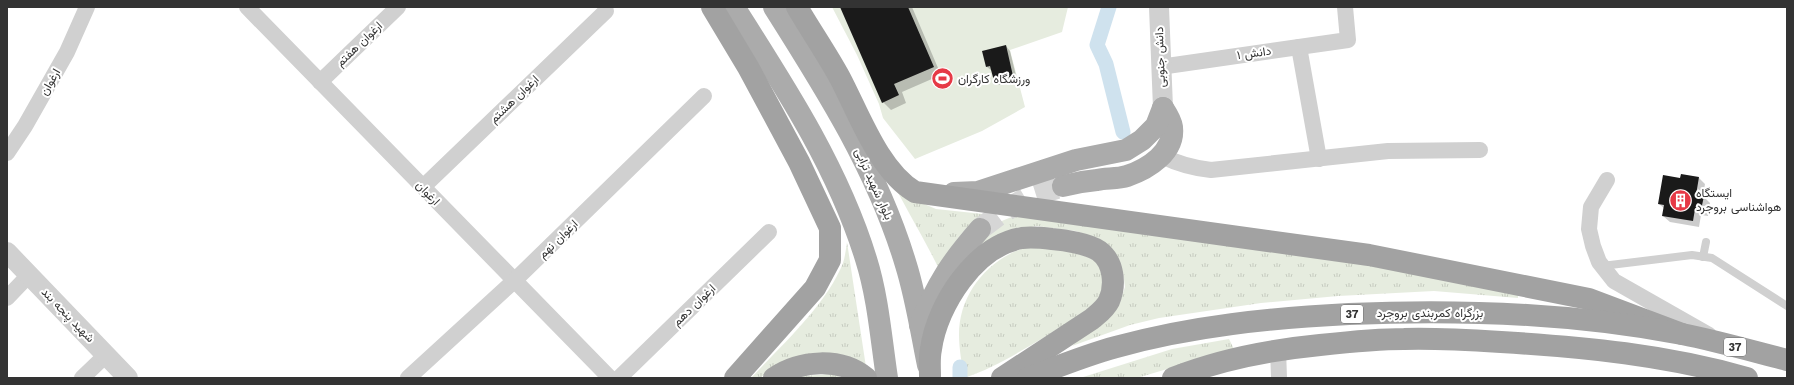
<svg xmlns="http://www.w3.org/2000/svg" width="1794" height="385" viewBox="0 0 1794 385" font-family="'Work Sans',Vazirmatn,sans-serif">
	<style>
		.grass { fill: url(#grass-tufts) }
		.green { fill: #e6ecdf }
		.shadow { fill: #0003 }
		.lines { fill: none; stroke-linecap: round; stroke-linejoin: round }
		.canal { stroke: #cfe2ee; stroke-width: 15 }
		.building { fill: #1a1a1a }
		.primary-tunnel { stroke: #d6d6d6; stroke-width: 22; stroke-dasharray: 22 11; stroke-linecap: butt }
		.service { stroke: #d0d0d0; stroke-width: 8 }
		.minor { stroke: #d0d0d0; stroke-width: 16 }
		.tertiary { stroke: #d0d0d0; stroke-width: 20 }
		.primary { stroke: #ababab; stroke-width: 22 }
		.trunk { stroke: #a2a2a2; stroke-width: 22 }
		.labels { text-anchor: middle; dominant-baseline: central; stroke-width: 4; stroke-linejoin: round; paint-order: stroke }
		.shield { fill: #fff; stroke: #707070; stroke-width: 1 }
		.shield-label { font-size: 11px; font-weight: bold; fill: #333 }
		.street-label { font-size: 12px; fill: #333; stroke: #fff }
		.poi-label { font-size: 12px; fill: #333; stroke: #fff; text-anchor: start }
	</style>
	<defs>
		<pattern id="grass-tufts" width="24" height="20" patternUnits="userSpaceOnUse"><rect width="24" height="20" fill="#e6ecdf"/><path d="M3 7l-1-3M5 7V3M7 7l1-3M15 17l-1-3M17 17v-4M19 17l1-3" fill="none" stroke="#c6cbc0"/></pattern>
	</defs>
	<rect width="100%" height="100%" fill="#fff"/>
	<g class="grass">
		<path d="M888,173L922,203L936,209L983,214C962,228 951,248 939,269C923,236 904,206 888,173Z"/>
		<path d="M1028,214L1310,255L1518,293V298L1434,291L1338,296L1261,303L1159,318L1130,325L1072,346L1120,301L1125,287L1123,272L1093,237L1076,231L1037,226L1003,233L949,277C965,255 983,227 1009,218C1015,216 1022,215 1028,214Z"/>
		<path d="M847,242L866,367L776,366L760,378H751C781,346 827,304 843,263C845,257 846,249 847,242Z"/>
		<path d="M1030,246L1065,247L1096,261L1107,281C1103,291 1098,301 1089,308C1076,319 1061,326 1048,335C1021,351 994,368 964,378C962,364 959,349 959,335C959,292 990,257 1030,246Z"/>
		<polygon points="1229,339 1234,349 1137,378 1080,378 1172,349"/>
		<polygon points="831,374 844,378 797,378 803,376"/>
	</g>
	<polygon class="green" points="832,7 1068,7 1062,32 1010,50 1025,107 982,131 915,159 883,118 879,104 857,55"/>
	<g class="shadow">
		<polygon points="841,7 912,7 941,75 902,92 906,103 891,110 883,102"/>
		<polygon points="1006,46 1010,51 1017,80 999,85 994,80 992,71 987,67"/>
		<polygon points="1699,178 1705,184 1703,196 1710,203 1708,216 1701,215 1699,227 1670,222 1663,216 1665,209 1659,204 1681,179"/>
	</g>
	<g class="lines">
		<g class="canal">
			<polyline points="1109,7 1097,45 1106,64 1123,132"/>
			<polyline points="960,367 960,378"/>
		</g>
	</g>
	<g class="building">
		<polygon points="840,7 908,7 934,67 894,84 899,95 882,103"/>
		<polygon points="1006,45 1013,76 994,81 990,66 986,67 982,51"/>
		<polygon points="1681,174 1699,177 1696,195 1704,196 1701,210 1695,209 1693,221 1662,216 1664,205 1658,204 1663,175 1680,178"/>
	</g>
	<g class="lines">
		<polyline class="primary-tunnel" points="980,229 1000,214 1028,197 1063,186"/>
		<g class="service">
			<polyline points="1703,257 1706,242"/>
			<polyline points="1602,266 1692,255 1712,258 1787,306"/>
		</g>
		<g class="minor">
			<polyline points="247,7 610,378"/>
			<polyline points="1299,47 1319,159"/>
			<polyline points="1160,67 1348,40 1345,7"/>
			<polyline points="320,82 398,7"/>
			<polyline points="7,153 25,126 67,52 87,7"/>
			<path d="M1162,156C1178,164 1193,168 1211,170L1388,151L1480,150"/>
			<polyline points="1607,180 1591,207 1589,229 1593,246 1599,262 1614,281 1709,335"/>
			<polyline points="423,187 606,11"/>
			<polyline points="7,298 29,275"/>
			<polyline points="1278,349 1279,378"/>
			<polyline points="82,378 106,355"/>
			<polyline points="408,378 514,281 704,96"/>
			<polyline points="619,378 769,232"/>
		</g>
		<g class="tertiary">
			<polyline points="1159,7 1163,108"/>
			<polyline points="7,252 128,378"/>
		</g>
		<g class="primary">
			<path d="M734,7C785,87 838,168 866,259C878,297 881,338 887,378"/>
			<path d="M774,7C826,89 878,171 906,265C916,297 921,331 928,365"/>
			<path d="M1063,186C1074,183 1085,181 1097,180C1106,178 1118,179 1127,176C1148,169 1175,152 1172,127C1171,120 1167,114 1163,108"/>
			<polyline points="954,193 978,192 1076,160 1126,150 1142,140 1156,126 1163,108"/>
			<path d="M920,325C937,284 951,262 980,229"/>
		</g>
		<g class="trunk">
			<polyline points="712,7 748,67 799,162 830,228 830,260 815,288 735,378"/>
			<path d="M797,7C811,31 827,54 840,78C859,114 879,171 915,192L1369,255L1589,299L1682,334"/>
			<path d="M930,376C930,367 929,358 931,349C937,305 975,246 1022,238C1032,237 1043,238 1052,239C1065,240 1089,244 1099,251C1114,262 1116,285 1109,301C1105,309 1099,313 1092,319L1002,378"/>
			<path d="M774,378C800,360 841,357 866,378"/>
			<path d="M1028,378C1057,367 1086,355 1116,347C1192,326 1271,318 1349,314C1461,309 1572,313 1682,334C1717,341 1752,351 1787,360"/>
			<path d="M1173,378C1221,359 1269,350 1320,345C1348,342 1376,339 1404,339C1437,338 1469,340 1501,342C1585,347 1666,355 1747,378"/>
		</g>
	</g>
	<defs>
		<symbol id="stadium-disc" viewBox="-11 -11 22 22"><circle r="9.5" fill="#e63946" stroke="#fff"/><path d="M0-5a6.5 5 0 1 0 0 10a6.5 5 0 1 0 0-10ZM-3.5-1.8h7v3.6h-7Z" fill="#fff"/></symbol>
		<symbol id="building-disc" viewBox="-11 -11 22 22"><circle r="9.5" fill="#e63946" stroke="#fff"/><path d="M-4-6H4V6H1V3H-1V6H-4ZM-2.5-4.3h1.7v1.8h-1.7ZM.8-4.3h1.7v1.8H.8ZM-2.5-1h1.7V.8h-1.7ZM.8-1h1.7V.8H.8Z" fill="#fff"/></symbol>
	</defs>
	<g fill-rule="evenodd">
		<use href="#stadium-disc" x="930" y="66" width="25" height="25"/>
		<use href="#building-disc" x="1668" y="188" width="25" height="25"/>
	</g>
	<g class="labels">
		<g class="shield">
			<rect x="1341" y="305" width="22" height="18" rx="3"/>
			<rect x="1724" y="338" width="22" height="18" rx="3"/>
		</g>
		<g class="shield-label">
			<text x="1352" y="314">37</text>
			<text x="1735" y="347">37</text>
		</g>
		<g class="street-label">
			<text transform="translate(359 44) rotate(-44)">ارغوان هفتم</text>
			<text transform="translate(1254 53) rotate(-8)">دانش ۱</text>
			<text transform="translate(1160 57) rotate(-92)">دانش جنوبی</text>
			<text transform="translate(50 82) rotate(-60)">ارغوان</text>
			<text transform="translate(514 99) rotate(-44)">ارغوان هشتم</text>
			<text transform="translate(874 184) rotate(66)">بلوار شهید ترابی</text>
			<text transform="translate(428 193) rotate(46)">ارغوان</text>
			<text transform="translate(558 239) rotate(-44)">ارغوان نهم</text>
			<text transform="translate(694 305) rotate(-44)">ارغوان دهم</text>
			<text x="1430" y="313">بزرگراه کمربندی بروجرد</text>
			<text transform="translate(68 315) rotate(46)">شهید پنجه بند</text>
		</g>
		<g class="poi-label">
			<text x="958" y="79">ورزشگاه کارگران</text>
			<text x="1696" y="193">ایستگاه<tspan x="1696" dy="14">هواشناسی بروجرد</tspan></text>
		</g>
	</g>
	<rect width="1794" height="385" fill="none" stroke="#333333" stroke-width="16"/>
</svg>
